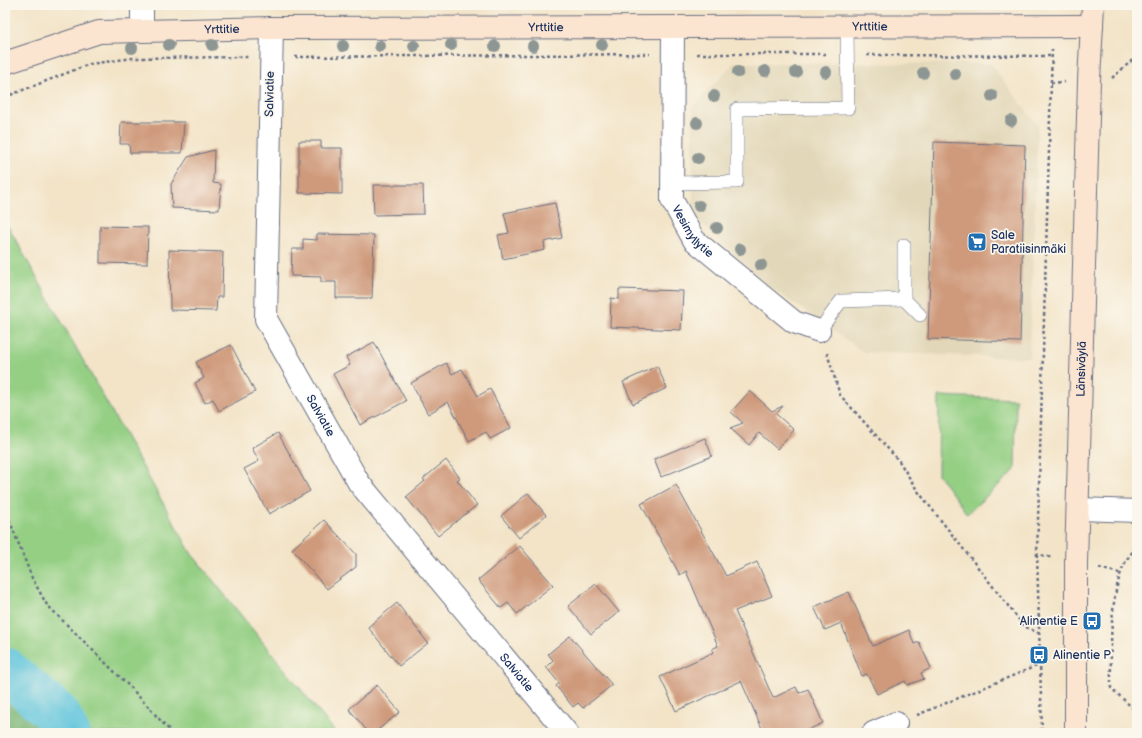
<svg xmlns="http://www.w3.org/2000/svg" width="1142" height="738" viewBox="0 0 1142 738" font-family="'Balsamiq Sans',sans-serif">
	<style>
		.built { fill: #e2d7b8 }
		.green { fill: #94cf84; stroke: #587f71 }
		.forest { fill: #77b272; stroke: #497068 }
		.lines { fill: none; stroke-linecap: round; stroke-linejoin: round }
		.river { stroke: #5ec4dc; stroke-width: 45 }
		.building { fill: #cf9a7c }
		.lane-casing { stroke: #676e83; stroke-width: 14 }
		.street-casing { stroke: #676e83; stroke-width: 24 }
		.secondary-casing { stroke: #676e83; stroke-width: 24 }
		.path { stroke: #676e83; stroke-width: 2.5; stroke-dasharray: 3 3; stroke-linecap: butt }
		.lane { stroke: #fff; stroke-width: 13 }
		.street { stroke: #fff; stroke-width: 22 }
		.secondary { stroke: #fce5d0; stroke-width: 22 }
		.tree { fill: #8d9693 }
		.labels { text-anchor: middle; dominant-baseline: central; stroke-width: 3.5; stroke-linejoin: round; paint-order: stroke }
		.street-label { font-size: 12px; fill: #1b2f5e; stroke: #fbf7ec }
		.poi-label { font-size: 12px; fill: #1b2f5e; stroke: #fbf7ec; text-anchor: start }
	</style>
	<rect width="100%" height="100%" fill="#fbf7ec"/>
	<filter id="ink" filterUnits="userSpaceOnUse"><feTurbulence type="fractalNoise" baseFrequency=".025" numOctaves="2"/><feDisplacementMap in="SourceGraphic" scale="8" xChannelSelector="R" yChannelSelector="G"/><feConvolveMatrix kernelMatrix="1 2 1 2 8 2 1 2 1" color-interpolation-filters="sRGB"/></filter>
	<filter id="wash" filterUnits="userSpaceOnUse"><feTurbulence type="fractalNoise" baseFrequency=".012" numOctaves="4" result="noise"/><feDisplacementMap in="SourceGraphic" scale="16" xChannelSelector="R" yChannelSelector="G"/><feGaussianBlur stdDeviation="0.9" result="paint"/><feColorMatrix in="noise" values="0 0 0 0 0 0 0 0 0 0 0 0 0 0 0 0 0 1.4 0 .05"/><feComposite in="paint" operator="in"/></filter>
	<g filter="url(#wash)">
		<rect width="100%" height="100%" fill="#f3e4c8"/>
		<polygon class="built" points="734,63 991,64 1038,126 1029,358 864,352 767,285 693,215 693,107"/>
		<g class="green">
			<polygon points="5,221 191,553 336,733 81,733 73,716 56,697 5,656"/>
			<polygon points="939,396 1016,399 1015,470 967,514 938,474"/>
		</g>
		<polygon class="forest" points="5,682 52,728 54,733 5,733"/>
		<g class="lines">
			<polyline class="river" points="5,670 58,715 67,733"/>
		</g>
		<g id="blocks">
			<g class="building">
				<polygon points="121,122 184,122 182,153 130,153 129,144 120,144"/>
				<polygon points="299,141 321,141 321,148 342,148 342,194 299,193"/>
				<polygon points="934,142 1025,145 1020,342 928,339"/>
				<polygon points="214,150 213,183 221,184 219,210 172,208 171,184 188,157"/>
				<polygon points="373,185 423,185 424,214 374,215"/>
				<polygon points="555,203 562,238 544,242 545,250 503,259 498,235 509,233 504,213"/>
				<polygon points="100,226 148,227 147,264 100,263"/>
				<polygon points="317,234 374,235 372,298 336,298 336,282 321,282 321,277 291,276 292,249 303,249 303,239 317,240"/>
				<polygon points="169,250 223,252 222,297 217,297 216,311 170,310"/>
				<polygon points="619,289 683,291 681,330 610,327 611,298 619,299"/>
				<polygon points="374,342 406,401 360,425 333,374 350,365 346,357"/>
				<polygon points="231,345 255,392 219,411 213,399 205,403 195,383 204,378 196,362"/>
				<polygon points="446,363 452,374 462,369 478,396 490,389 511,428 490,439 486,432 469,441 448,402 428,414 411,383"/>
				<polygon points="657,366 667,388 633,404 623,382"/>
				<polygon points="750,391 772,411 783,406 776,414 794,430 777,449 759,433 749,445 730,428 743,423 731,412"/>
				<polygon points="278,433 310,491 269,514 244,469 259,461 252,448"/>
				<polygon points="705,438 712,456 661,477 654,459"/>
				<polygon points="446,460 460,478 457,480 477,505 438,536 406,497 425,481 423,479"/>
				<polygon points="676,485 726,576 757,562 772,596 735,611 773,698 796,687 799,693 808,689 823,723 801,733 764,733 741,681 676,711 660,677 714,652 712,649 718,646 686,571 680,575 641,504"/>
				<polygon points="528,493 546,515 519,538 501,516"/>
				<polygon points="324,520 356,554 356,567 327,589 292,549"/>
				<polygon points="520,546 553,585 517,614 508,603 501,608 478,580"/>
				<polygon points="596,584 619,612 591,634 568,606"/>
				<polygon points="849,592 873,646 909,630 914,644 919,642 931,668 921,673 924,679 907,685 905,681 877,694 867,674 862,676 841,623 825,630 814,607"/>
				<polygon points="397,603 428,643 399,666 368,627"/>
				<polygon points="570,636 612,685 583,708 578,703 573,707 556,686 559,683 546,667 553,660 548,654"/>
				<polygon points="377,685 400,712 374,733 369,733 349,709"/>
			</g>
		</g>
	</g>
	<g filter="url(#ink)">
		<use href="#blocks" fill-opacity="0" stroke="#676e83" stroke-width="1"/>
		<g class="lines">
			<defs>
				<g id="lane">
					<polyline points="672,183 737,182 737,109 848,108 847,28"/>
					<polyline points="904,299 920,315"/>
					<polyline points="819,331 841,301 904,299 904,245"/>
				</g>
				<g id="street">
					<path id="s1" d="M673,27L672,200L694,240L794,322L819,331"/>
					<path id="s2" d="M272,28L266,319L359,483L567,733"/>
					<polyline points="142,31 142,5"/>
					<polyline points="1079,509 1137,511"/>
					<polyline points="873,733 896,723"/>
				</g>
				<g id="secondary">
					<path id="s3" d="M5,63L99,32L272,28L1092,26"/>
					<path id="s4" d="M1076,733V563L1089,80L1093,5"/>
				</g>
			</defs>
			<use href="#lane" class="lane-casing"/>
			<use href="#street" class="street-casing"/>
			<use href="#secondary" class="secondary-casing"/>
			<g class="path">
				<polyline points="1052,49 1037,554 1053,558"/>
				<polyline points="697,54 828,54"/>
				<polyline points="867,55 1052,56"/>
				<polyline points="295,57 650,54"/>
				<polyline points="1112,78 1137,56"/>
				<polyline points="1051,83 1065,82"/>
				<polyline points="5,97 90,64 133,58 248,57"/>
				<polyline points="827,353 840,395 899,461 917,490 1024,626 1038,633"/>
				<polyline points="5,509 32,578 47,605 131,688 172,733"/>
				<path d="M1137,548C1107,570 1111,653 1111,688L1137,712"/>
				<polyline points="1037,554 1042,733"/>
				<polyline points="1099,568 1119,573"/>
				<polyline points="917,715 1039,665"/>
			</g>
			<use href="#lane" class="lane"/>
			<use href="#street" class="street"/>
			<use href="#secondary" class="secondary"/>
		</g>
		<g class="tree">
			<circle cx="169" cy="45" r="6"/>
			<circle cx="212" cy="45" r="6"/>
			<circle cx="451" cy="45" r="6"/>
			<circle cx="602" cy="45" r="6"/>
			<circle cx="343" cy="46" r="6"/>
			<circle cx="380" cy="46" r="6"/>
			<circle cx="414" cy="46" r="6"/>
			<circle cx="495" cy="46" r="6"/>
			<circle cx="533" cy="46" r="6"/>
			<circle cx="132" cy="48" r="6"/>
			<circle cx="765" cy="71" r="6"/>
			<circle cx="738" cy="72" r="6"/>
			<circle cx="796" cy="72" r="6"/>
			<circle cx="826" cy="72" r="6"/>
			<circle cx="923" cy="73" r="6"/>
			<circle cx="955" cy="74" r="6"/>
			<circle cx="714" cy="96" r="6"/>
			<circle cx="992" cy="96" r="6"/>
			<circle cx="1011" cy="121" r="6"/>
			<circle cx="697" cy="123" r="6"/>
			<circle cx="698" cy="158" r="6"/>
			<circle cx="699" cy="206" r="6"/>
			<circle cx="717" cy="228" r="6"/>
			<circle cx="740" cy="249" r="6"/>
			<circle cx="761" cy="265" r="6"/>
		</g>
	</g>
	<defs>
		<symbol id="supermarket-square" viewBox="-11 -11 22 22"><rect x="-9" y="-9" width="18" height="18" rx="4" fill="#1f6fb2" stroke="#fbf7ec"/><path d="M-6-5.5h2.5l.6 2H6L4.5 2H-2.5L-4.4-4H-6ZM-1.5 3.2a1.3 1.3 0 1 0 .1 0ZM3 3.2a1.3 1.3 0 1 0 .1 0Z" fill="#fff"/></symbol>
		<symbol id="bus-square" viewBox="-11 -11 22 22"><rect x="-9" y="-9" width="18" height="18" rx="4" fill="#1f6fb2" stroke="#fbf7ec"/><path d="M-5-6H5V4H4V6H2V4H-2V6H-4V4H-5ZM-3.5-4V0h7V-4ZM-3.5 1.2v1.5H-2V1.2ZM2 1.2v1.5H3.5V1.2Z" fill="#fff"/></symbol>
	</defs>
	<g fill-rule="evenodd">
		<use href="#supermarket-square" x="966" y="231" width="22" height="22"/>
		<use href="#bus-square" x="1081" y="610" width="22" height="22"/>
		<use href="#bus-square" x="1028" y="644" width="22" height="22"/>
	</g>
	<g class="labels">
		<g class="street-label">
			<text stroke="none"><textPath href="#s3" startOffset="546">Yrttitie</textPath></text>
			<text stroke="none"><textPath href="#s3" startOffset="870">Yrttitie</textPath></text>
			<text stroke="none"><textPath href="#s3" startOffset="222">Yrttitie</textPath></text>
			<text transform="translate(270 94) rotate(-89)">Salviatie</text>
			<text stroke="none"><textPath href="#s1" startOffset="211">Vesimyllytie</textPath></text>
			<text stroke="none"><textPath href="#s4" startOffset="364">Länsiväylä</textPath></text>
			<text stroke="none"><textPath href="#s2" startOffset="402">Salviatie</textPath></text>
			<text stroke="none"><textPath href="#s2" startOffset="726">Salviatie</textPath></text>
		</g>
		<g class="poi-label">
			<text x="991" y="235">Sale<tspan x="991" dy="14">Paratiisinmäki</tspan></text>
			<text x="1078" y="621" text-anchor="end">Alinentie E</text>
			<text x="1053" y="655">Alinentie P</text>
		</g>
	</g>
	<rect width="1142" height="738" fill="none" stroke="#fbf7ec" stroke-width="20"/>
</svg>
